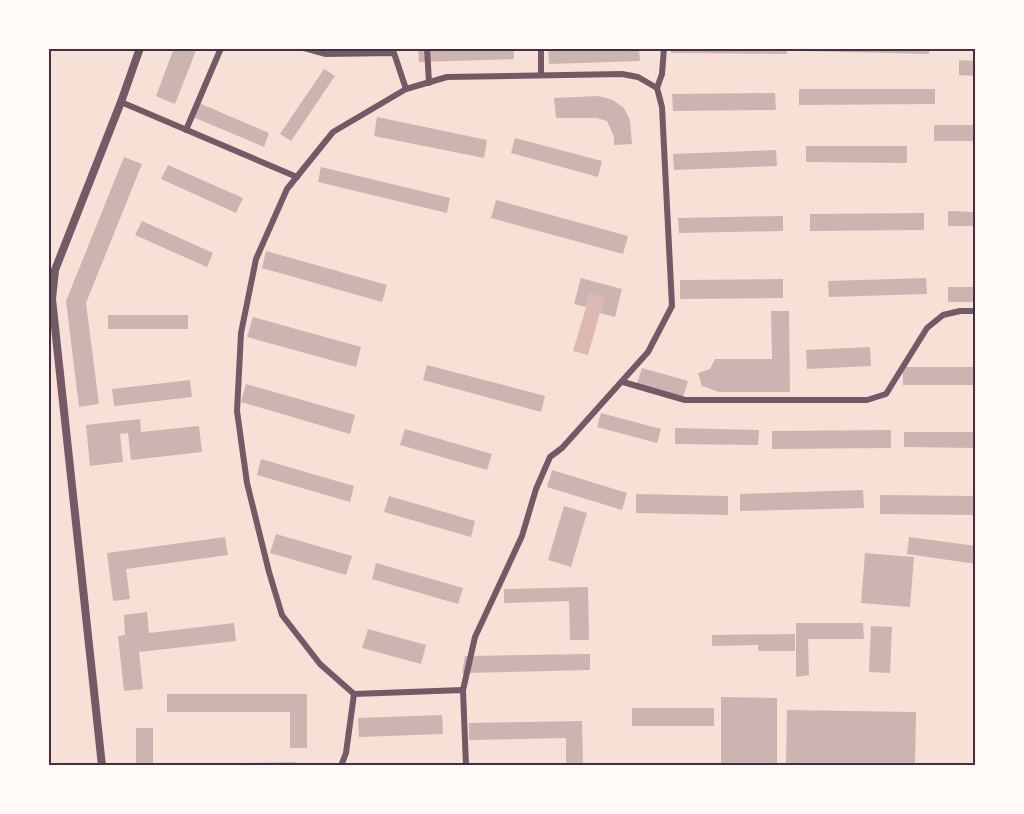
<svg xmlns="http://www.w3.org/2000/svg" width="1024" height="814" viewBox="0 0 1024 814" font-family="'Source Sans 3',sans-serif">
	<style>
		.water { fill: #dcb8b0 }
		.building { fill: #ccb4b1 }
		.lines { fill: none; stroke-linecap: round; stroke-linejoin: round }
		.minor { stroke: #755966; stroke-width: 6 }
		.tertiary { stroke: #755966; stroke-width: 8 }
		.neatline { fill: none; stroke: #4a2c40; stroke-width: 2 }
	</style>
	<rect width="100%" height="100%" fill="#f7e1d7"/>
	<polygon class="water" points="590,294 604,298 588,355 573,351"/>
	<g class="building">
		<polygon points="174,48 197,48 175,104 156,96"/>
		<polygon points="418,48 514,48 514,59 419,62"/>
		<polygon points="548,48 639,48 640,61 549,64"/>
		<polygon points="671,48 787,48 787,54 671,53"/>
		<polygon points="802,48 929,48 929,54 802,51"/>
		<polygon points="959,60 976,61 976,76 959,75"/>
		<polygon points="324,69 335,76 291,141 280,134"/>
		<polygon points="799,89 935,89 935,104 799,105"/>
		<polygon points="775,93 776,110 673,111 672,94"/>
		<polygon points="598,96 613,100 624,108 630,120 632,144 614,145 614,137 607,121 596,118 556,118 554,98"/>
		<polygon points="199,103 269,133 264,147 193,117"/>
		<polygon points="377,117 487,140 484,158 374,136"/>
		<rect x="934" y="125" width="42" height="16"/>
		<polygon points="515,138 602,161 598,177 511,153"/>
		<polygon points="806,146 907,146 907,163 806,162"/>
		<polygon points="776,150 777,166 674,170 673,154"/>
		<polygon points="124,157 142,164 86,303 99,404 79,407 66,301"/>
		<polygon points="168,165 243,198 236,213 161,179"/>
		<polygon points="321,167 450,198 447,213 318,182"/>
		<polygon points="496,200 628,236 623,254 491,218"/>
		<polygon points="948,211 976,212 976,226 948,226"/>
		<polygon points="924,213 924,230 810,231 810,214"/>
		<polygon points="783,216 783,231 679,233 678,218"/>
		<polygon points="142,221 213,253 207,267 135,235"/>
		<polygon points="266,251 387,285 382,302 262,268"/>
		<polygon points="581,278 622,289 615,317 600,313 604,298 590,294 586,307 574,304"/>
		<polygon points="926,278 927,294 829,297 828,281"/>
		<polygon points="783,279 783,298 680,299 680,280"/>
		<rect x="948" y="287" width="28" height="15"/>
		<polygon points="771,311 789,311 790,392 719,392 702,386 698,373 710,369 715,359 772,359"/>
		<rect x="108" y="315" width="80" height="14"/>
		<polygon points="253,317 361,347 356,367 247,337"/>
		<polygon points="870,347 871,366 807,369 806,350"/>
		<polygon points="427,365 545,396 541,412 423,380"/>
		<rect x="903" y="367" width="73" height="18"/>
		<polygon points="642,368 688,381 682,400 636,387"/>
		<polygon points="190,380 192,397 114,406 112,389"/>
		<polygon points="246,384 355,415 350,434 241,402"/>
		<polygon points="601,413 661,429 657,443 597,427"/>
		<polygon points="140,419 141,432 199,426 202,452 131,460 128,433 120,434 123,462 90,466 86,425"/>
		<polygon points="675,428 759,430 758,445 675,444"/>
		<polygon points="405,429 492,454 487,470 400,445"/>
		<polygon points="891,430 891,448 772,449 772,431"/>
		<polygon points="904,432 976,432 976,448 904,447"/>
		<polygon points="261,459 354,486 350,502 257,475"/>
		<polygon points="552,470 627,493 622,510 547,487"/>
		<polygon points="863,490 864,508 740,511 740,494"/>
		<polygon points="636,494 728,496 728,515 636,513"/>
		<polygon points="880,495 976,496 976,515 880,514"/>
		<polygon points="389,496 475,521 471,537 384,512"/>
		<polygon points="564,506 587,513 571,567 548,560"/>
		<polygon points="276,534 352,556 346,575 270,553"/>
		<polygon points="225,537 228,555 126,569 130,599 113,601 107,553"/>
		<polygon points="909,537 976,546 976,564 907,554"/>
		<polygon points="865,553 914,557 910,607 861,603"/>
		<polygon points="376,563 463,588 458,604 372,579"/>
		<polygon points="588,587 589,640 570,640 569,601 504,603 504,589"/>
		<polygon points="147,612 149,633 234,623 236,641 139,652 143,689 124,691 118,636 125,635 124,615"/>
		<polygon points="796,623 863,623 864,639 808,639 809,675 796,677"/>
		<polygon points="871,626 892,627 890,673 869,672"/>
		<polygon points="368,629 426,645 421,664 362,648"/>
		<polygon points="795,634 795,651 758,651 758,645 712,646 712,635"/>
		<polygon points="590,654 590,670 462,673 465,656"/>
		<polygon points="167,694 307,694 307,748 290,748 290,712 167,712"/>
		<polygon points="721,697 777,698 777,766 721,766"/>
		<rect x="632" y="708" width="82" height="18"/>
		<polygon points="787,710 916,712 915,766 786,766"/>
		<polygon points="442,715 443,734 359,737 358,718"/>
		<polygon points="582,721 583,766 566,766 566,738 469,740 469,723"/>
		<rect x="136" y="728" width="17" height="38"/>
		<polygon points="296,762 296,766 173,766 173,764"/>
	</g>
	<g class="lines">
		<g class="minor">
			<polyline points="304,48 326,54 394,53 406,89"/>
			<polyline points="427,48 429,83"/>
			<polyline points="541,75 541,48"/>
			<polyline points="657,88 662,74 664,48"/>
			<polyline points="121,102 297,177"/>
			<polyline points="186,130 221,48"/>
			<polyline points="623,382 685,400 867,400 886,394 927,328 943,315 960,311 976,311"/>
			<polyline points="354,694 320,664 282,615 269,572 247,483 237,411 241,333 256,259 287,189 333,132 406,89 447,77 622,74 638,77 657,88 662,107 672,306 648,352 562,448 550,457 536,489 522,536 475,637 463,690"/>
			<polyline points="341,766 346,753 354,694 463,690 466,766"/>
		</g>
		<polyline class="tertiary" points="102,766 52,299 55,270 121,102 140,48"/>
	</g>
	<rect width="1024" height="814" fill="none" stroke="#fffaf5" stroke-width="99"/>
	<rect x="50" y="50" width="924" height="714" class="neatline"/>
</svg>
